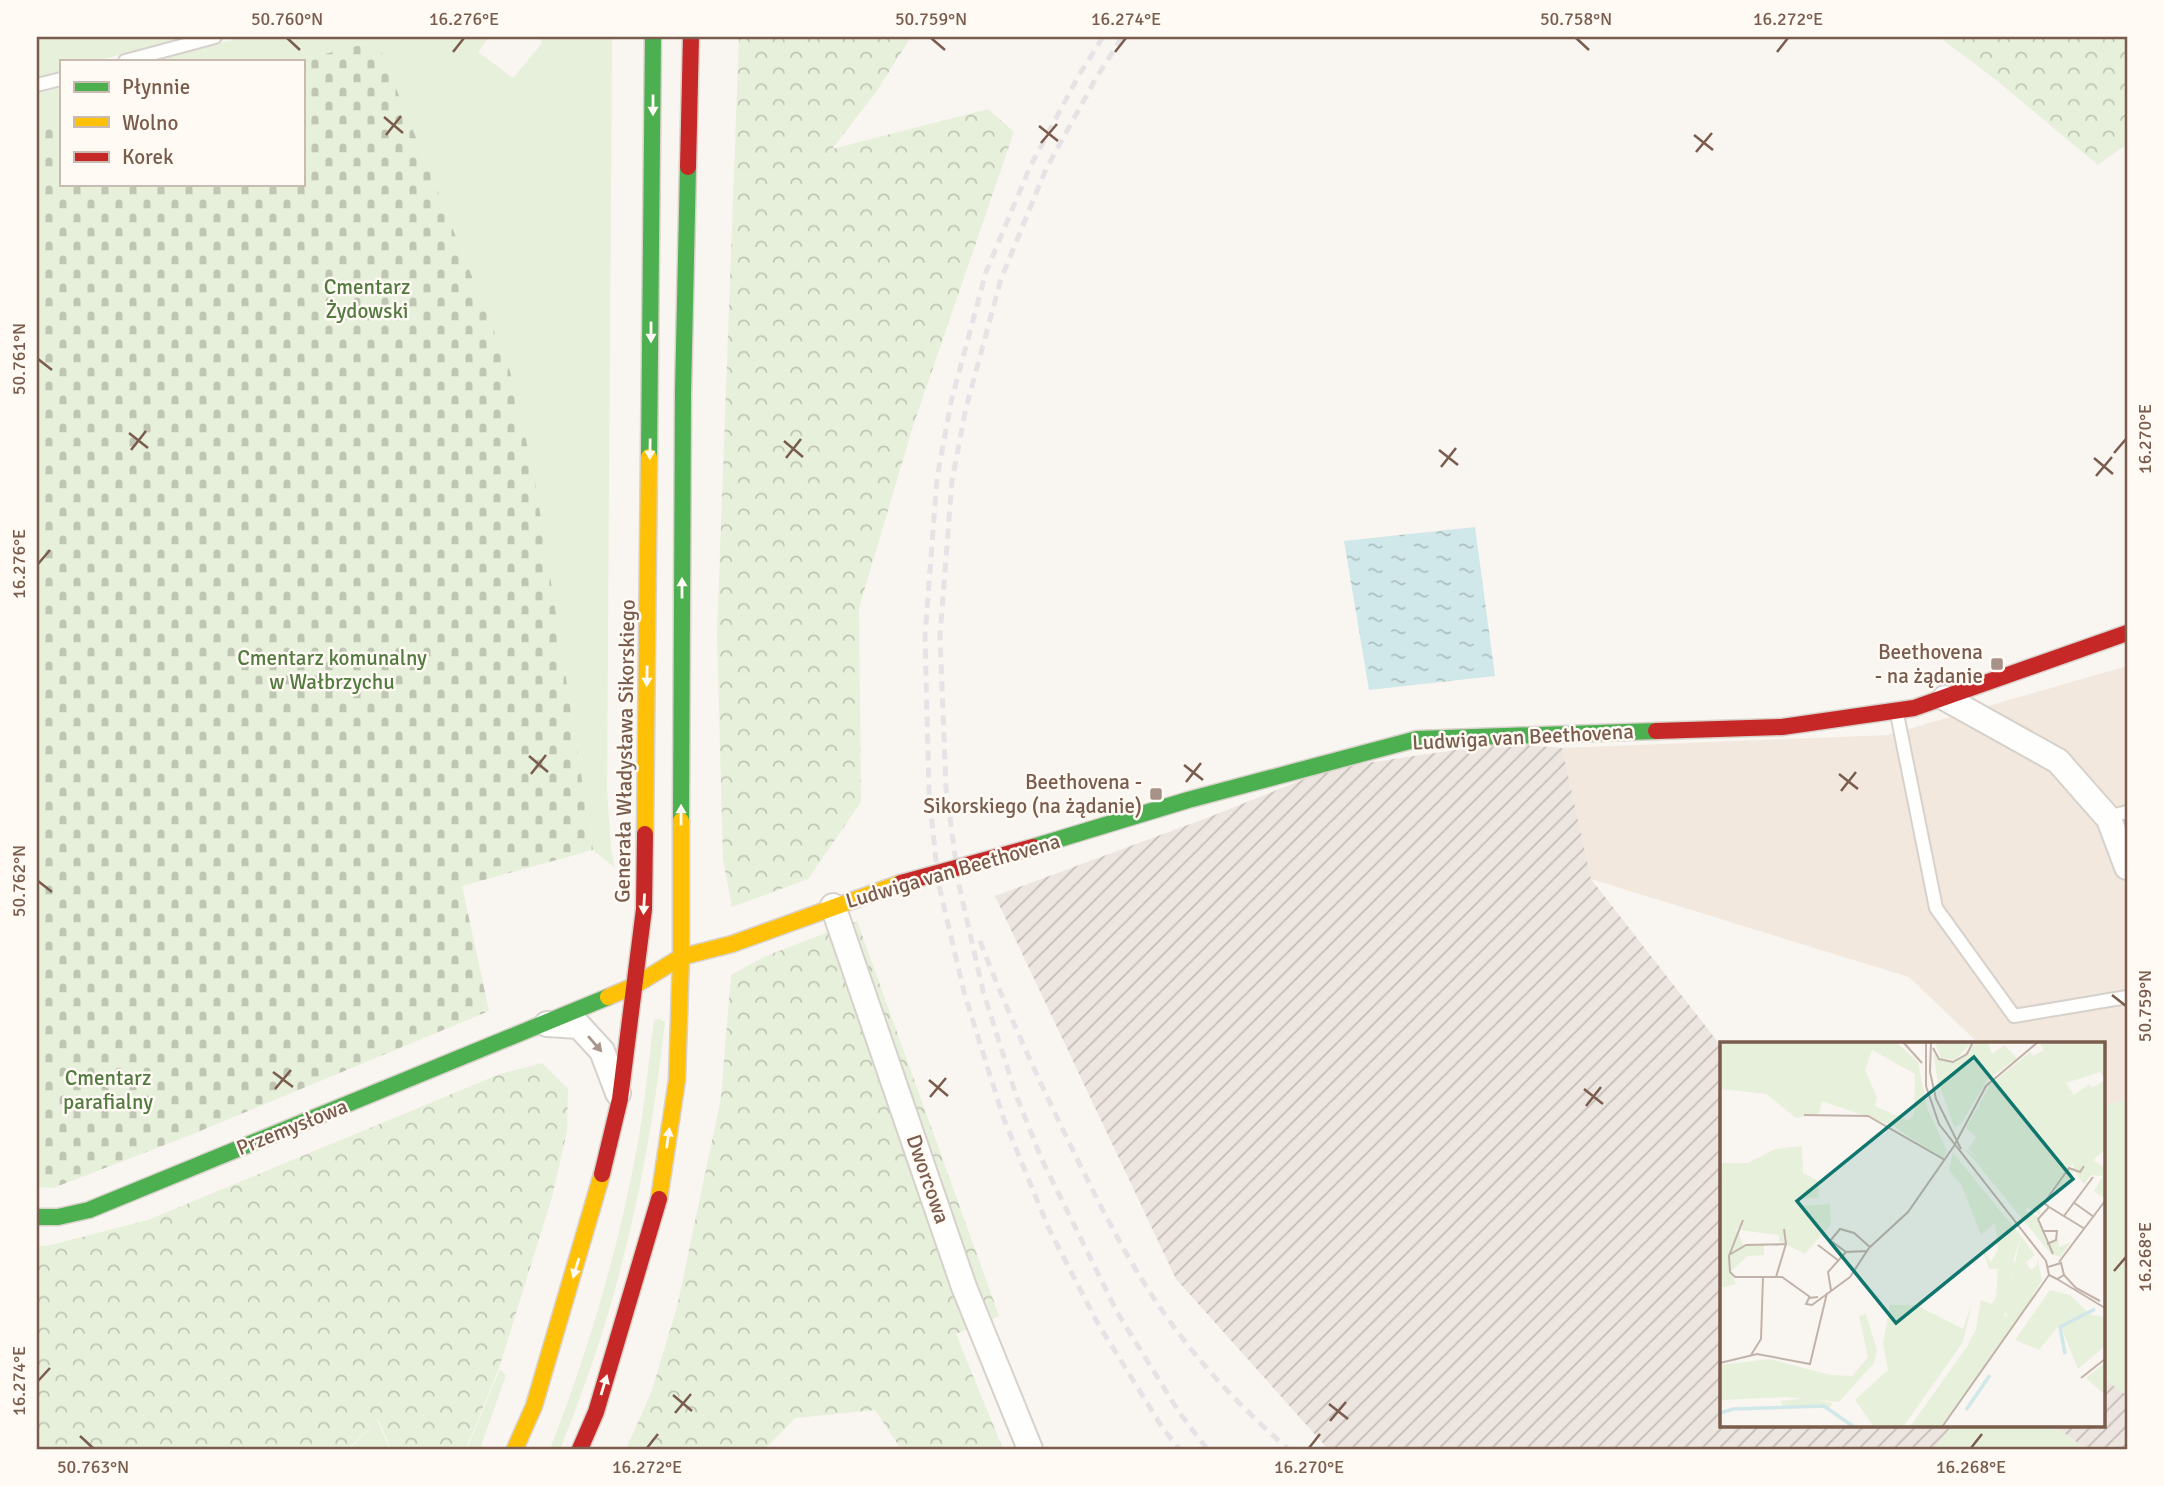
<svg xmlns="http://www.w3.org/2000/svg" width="2164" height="1486" viewBox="0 0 2164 1486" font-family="Signika,sans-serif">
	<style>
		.residential { fill: #f2e8de }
		.industrial { fill: url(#industrial-furrows) }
		.green { fill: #e7f0db }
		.forest { fill: url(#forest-crowns) }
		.cemetery { fill: url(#cemetery-stones) }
		.water { fill: url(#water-ripples) }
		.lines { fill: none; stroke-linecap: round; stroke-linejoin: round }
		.lane-casing { stroke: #d7d1cb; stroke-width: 16 }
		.street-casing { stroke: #d7d1cb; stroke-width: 28 }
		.fast-casing { stroke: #d9d2cb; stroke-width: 19 }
		.slow-casing { stroke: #d9d2cb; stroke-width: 19 }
		.jam-casing { stroke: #d9d2cb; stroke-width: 19 }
		.lane { stroke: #fefefd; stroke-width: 12 }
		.street { stroke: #fefefd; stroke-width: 24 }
		.fast { stroke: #4caf50; stroke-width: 16 }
		.slow { stroke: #ffc107; stroke-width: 16 }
		.jam { stroke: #c62828; stroke-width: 16 }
		.rail { stroke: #e6e3e7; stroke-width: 5; stroke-dasharray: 10 7; stroke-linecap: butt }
		.jam-bridge-casing { stroke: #d9d2cb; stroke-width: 19; stroke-linecap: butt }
		.jam-bridge { stroke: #c62828; stroke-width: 16 }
		.oneway { fill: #fffaf3 }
		.oneway2 { fill: #a8958b }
		.ticks { fill: none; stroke: #7a5c4d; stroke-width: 2.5 }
		.poi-dot { fill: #a69286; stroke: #fffaf3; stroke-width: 2.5 }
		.labels { text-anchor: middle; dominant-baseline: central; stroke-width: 5; stroke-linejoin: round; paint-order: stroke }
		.park-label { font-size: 21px; fill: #537a41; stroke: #fffaf3 }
		.poi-label { font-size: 21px; fill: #7a5c4d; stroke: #fffaf3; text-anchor: end }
		.street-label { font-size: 21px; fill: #7a5c4d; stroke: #fffaf3 }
		.inset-river { fill: none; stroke: #d0e8ea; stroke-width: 3.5 }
		.inset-road { fill: none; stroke: #c2b3aa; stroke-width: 2 }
		.view { fill: #0f766e; fill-opacity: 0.15; stroke: #0f766e; stroke-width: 3.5 }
		.inset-edge { fill: none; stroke: #7a5c4d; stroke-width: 3.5 }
		.neatline { fill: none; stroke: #7a5c4d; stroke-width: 2.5 }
		.ticks-label { font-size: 18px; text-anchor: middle; fill: #7a5c4d }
	</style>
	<defs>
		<pattern id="industrial-furrows" width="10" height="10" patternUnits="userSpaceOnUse" patternTransform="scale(1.75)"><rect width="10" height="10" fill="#ede5e0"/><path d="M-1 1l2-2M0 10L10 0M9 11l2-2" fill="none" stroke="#c5bdb8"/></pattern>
		<pattern id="forest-crowns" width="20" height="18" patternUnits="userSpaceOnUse" patternTransform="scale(1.75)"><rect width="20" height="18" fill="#e7f0db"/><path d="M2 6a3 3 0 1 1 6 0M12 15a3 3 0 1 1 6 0" fill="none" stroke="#c0c6b4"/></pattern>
		<pattern id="cemetery-stones" width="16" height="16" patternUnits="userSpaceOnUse" patternTransform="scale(1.75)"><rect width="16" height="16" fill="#e7f0db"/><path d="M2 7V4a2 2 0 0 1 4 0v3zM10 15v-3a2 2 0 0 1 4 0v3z" fill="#c0c6b4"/></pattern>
		<pattern id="water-ripples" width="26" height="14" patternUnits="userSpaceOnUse" patternTransform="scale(1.75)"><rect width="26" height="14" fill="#d0e8ea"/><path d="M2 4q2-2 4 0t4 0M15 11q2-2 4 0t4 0" fill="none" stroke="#aebfc0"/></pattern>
	</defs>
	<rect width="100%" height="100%" fill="#f9f5f0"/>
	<polygon class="residential" points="2127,666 2127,1101 2103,1105 2103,1043 1978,1043 1909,977 1591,879 1562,748 1888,735"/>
	<g class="industrial">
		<polygon points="1503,743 1562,748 1591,879 1721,1046 1721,1425 1953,1425 1934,1449 1328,1449 1176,1279 995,896 1212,816 1332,768"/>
		<polygon points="2103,1378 2127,1395 2127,1449 2086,1449 2053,1425 2103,1425"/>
	</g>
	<g class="green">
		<polygon points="37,37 187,37 96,61 61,61 61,71 37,77"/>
		<polygon points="243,37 489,37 478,52 513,78 542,43 539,37 612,37 607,789 611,848 615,868 593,850 534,474 510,371 377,41 296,61 155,61"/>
		<polygon points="61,87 61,115 37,121 37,94"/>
		<path d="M659,1019L665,1022C648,1174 618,1308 560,1449H550C587,1354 616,1258 635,1158C644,1113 648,1066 654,1020Z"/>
		<polygon points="2127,1101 2127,1395 2103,1378 2103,1105"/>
		<polygon points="500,1369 506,1375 480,1449 467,1449"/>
		<polygon points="377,1420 390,1449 350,1449"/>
		<polygon points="1953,1425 2053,1425 2086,1449 1934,1449"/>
	</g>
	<g class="forest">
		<polygon points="739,37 911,37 876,92 832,149 988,109 1014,132 913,426 859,608 861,802 808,879 732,907 723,859 717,634"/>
		<polygon points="1939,37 2127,37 2127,144 2098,165 1995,79"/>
		<polygon points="857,921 999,1316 956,1334 1003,1449 901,1449 875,1410 795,1418 765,1449 626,1449 651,1393 677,1307 721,1098 731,975 766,956"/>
		<polygon points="542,1063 568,1089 567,1131 552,1197 499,1368 466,1449 391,1449 378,1419 348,1449 37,1449 37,1246 47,1246 148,1220 500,1074"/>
	</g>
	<polygon class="cemetery" points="377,41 510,371 534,474 593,850 462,886 489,1011 188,1136 53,1188 37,1187 37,121 61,115 61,184 303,184 303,61 296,61"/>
	<polygon class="water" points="1475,527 1495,676 1369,690 1344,541"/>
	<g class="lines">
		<defs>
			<g id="lane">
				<polyline points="125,61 215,37"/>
				<polyline points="37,85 61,79"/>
				<polyline points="1897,714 1936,908 2014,1016 2127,997"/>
				<polyline points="2107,817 2127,812"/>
			</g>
			<g id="street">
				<polyline points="1945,698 2058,761 2109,819 2127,867"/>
				<polyline points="833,906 964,1287 1030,1449"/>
				<polyline points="547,1024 579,1026 602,1051 618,1093"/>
			</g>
			<g id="fast">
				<polyline points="649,457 653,37"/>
				<polyline points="681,821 683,393 688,167"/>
				<polyline points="1033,847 1188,800 1417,739 1656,731"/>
				<polyline points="37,1217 58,1217 89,1210 608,997"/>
			</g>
			<g id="slow">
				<polyline points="645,834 649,457"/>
				<polyline points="608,997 634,986 681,957 732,944 901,883"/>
				<polyline points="659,1199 677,1080 681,957 681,821"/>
				<polyline points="515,1449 534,1406 602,1174"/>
			</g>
			<g id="jam">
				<polyline points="688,167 691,37"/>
				<polyline points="1656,731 1782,727 1914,708 2127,633"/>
				<polyline points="602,1174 620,1099 644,909 645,834"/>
				<polyline points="580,1449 596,1412 659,1199"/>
			</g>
		</defs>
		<use href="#lane" class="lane-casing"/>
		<use href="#street" class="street-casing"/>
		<use href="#fast" class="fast-casing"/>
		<use href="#slow" class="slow-casing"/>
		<use href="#jam" class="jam-casing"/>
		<use href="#lane" class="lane"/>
		<use href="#street" class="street"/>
		<use href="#fast" class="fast"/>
		<use href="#slow" class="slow"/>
		<use href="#jam" class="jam"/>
		<g class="rail">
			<polyline points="1103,37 1079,75 1030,167 986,272 951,402 937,478 925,636 929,792 938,881 964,992 1003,1117 1049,1229 1097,1322 1162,1427 1179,1449"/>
			<polyline points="1122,37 1095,80 1046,169 1001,279 966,408 952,481 940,636 946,788 959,885 983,991 1016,1095 1042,1160 1117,1312 1179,1412 1207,1449"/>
			<path d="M980,941C1004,1004 1032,1065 1061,1126C1093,1191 1124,1257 1166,1316C1201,1366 1243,1409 1288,1449"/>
		</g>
		<defs>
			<polyline id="jam-bridge" points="901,883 1033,847"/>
		</defs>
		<use href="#jam-bridge" class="jam-bridge-casing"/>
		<use href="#jam-bridge" class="jam-bridge"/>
	</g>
	<defs><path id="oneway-solid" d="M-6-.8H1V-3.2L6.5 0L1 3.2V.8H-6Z" transform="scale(1.75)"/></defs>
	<g class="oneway">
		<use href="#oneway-solid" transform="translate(653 105) rotate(90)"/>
		<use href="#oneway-solid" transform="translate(651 332) rotate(90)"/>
		<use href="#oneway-solid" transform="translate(650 449) rotate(91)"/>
		<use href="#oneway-solid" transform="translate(682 588) rotate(-90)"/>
		<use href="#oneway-solid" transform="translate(647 676) rotate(91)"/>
		<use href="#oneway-solid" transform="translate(681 815) rotate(-90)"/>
		<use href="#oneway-solid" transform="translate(644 904) rotate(93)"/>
		<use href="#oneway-solid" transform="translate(668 1138) rotate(-82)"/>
		<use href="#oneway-solid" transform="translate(576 1268) rotate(107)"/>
		<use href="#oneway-solid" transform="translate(604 1385) rotate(-73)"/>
	</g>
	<use class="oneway2" href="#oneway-solid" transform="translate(595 1044) rotate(49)"/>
	<path class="ticks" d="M287,38L300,50M931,38L945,50M1576,38L1589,50M453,52L464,38M1115,52L1126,38M1777,52L1788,38M384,117L403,133M1039,126L1058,141M386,135L401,116M1694,135L1713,150M1041,143L1057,124M1696,152L1712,133M38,359L52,370M129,433L148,448M784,441L803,457M131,450L146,431M1439,450L1458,465M2114,453L2126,439M786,458L801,439M2094,458L2113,474M1441,467L1456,448M2096,476L2112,457M38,564L50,550M529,756L548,772M1184,765L1203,780M531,774L546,755M1839,774L1858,789M1186,782L1201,763M1841,791L1856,772M38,881L52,892M2112,995L2126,1006M273,1072L293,1087M929,1080L948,1096M275,1089L291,1070M1584,1089L1603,1104M930,1097L946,1078M1586,1106L1601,1087M2114,1271L2126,1257M38,1381L50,1368M673,1395L692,1411M1329,1404L1348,1419M675,1413L691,1394M1330,1421L1346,1402M80,1436L93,1448M647,1448L658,1434M1309,1448L1320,1434M1971,1448L1982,1434"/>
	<g class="poi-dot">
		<rect x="1990" y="657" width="14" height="14" rx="3.5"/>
		<rect x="1149" y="787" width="14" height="14" rx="3.5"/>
	</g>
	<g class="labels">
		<g class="park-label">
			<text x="367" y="287">Cmentarz<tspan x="367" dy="24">Żydowski</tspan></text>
			<text x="332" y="658">Cmentarz komunalny<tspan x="332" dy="24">w Wałbrzychu</tspan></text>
			<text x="108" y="1078">Cmentarz<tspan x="108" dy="24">parafialny</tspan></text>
		</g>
		<g class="poi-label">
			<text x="1983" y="652">Beethovena<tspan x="1983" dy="24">- na żądanie</tspan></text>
			<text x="1142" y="782">Beethovena -<tspan x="1142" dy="24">Sikorskiego (na żądanie)</tspan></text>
		</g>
		<g class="street-label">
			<text transform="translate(1523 737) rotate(-3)">Ludwiga van Beethovena</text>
			<text transform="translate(625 751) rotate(-89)">Generała Władysława Sikorskiego</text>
			<text transform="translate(953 871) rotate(-16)">Ludwiga van Beethovena</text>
			<text transform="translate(292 1127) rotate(-22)">Przemysłowa</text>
			<text transform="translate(928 1179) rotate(71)">Dworcowa</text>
		</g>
	</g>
	<g transform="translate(1720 1042)">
		<rect width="385" height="385" fill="#f9f5f0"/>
		<path d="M215,0H252L235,18L221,16ZM256,0L239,30L228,29V45L219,41L220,58L214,13L235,21ZM385,0V36L380,30L346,41L320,2ZM366,100L381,111L373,118L385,126L384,156L374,149L383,134L371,133L364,142L354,129L341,150H334L326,162L349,127H354L353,121L321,161L320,173L306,165V169L317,174L327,203L338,197L339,205L351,200L340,215L331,212L245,107L319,158ZM82,104L83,131L98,139L99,156L78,157V164L110,162L111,182L85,212L59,199V193L12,187L22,162L37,144L18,146L0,138V121H28L55,107ZM301,194L315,213L306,220L311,228L317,223V215L322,238L302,271L289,277L284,267ZM330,248L350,253L371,273L385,275V304L358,327L340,282L319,308L295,298ZM385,321V353L366,336Z" fill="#e7f0db"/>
		<path d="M0,0H176L198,20L207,66L227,109L222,118L174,84L102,59L99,72L76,76L47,52L0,47ZM152,8L195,32L194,73L188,79L155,64L157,55L145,28ZM256,0H268L272,12L284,3L297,16L267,38L241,82L234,85L219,41L228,45V29L239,30ZM233,111L301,194L293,219L299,223L292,230L284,275L302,271L226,379L219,385H190L246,306L256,287L261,258L272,262L276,255L278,227H269L262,206L271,220L278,208L275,181L261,193L242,144L229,128ZM0,138L18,146L38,144V162H22L12,187L18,189L23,203L44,202V213L28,214L10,230L16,242L0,246ZM252,261L243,300L183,385H154L135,358L168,328L163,301L170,263H196L243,287ZM146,272L157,308L154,321L119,360L65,355L0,358V323L50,317L110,333L132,334L148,315L139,274Z" fill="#e7f0db" fill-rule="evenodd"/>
		<path d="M88,356L112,361L110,366H65L60,359Z" fill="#e7f0db"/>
		<path d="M324,8L354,53L369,42L372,46L385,38V108L381,111L366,101L320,159L287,140L248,107L256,95L246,86L270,43L310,10L313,14Z" fill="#e7f0db"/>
		<path class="inset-river" d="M345,312L340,285L375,267M246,368L270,333M0,371L13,367L104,364L134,385"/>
		<path class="inset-road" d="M183,0L202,21M206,0V44L219,82L326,219L329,233L337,237L344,233L341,221L328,225M211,0L210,30L216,57L241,107M213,6L219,17L233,20L247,12L253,0M84,73L148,74L225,118M353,160L374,175M329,165L324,161L349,126L360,130L364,124M344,174L373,135M23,178L9,214L10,230L15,235H62L90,255M322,189H337L336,198L327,202M103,193L126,210L147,209M110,199L120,187L134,191L150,205M98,203L119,219M333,212L318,177L329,165L365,187M9,213L26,203L66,202M339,220L385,159M344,233L356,246L380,259M56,235L66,202L64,187M337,237L385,266M111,248L108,230L126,210M98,255L89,256L86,262L92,263L130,235L149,206L188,170L234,104L266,44L318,0M31,313L41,297L43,235M0,321L37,312L90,322L107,251M361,336L385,317M222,385L329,233"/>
		<path class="view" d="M254,15L353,137L176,281L77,159Z"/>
		<rect width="385" height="385" class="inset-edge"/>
	</g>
	<rect width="2164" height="1486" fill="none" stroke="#fffaf3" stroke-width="77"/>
	<rect x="60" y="60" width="245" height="126" fill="#fffaf3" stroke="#cabbb1" stroke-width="2"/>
	<rect x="74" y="82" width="35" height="10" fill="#4caf50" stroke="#cabbb1" stroke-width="2"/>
	<text x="122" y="94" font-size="21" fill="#7a5c4d">Płynnie</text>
	<rect x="74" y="117" width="35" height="10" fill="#ffc107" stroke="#cabbb1" stroke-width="2"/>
	<text x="122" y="130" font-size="21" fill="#7a5c4d">Wolno</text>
	<rect x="74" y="152" width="35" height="10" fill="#c62828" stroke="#cabbb1" stroke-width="2"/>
	<text x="122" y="164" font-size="21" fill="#7a5c4d">Korek</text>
	<rect x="38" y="38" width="2088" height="1410" class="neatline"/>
	<g class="ticks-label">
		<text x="287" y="25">50.760°N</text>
		<text x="464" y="25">16.276°E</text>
		<text x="931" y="25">50.759°N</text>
		<text x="1126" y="25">16.274°E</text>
		<text x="1576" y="25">50.758°N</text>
		<text x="1788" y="25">16.272°E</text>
		<text transform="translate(19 359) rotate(-90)" y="6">50.761°N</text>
		<text transform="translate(2145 439) rotate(-90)" y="6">16.270°E</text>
		<text transform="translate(19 564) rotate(-90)" y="6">16.276°E</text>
		<text transform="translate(19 881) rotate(-90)" y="6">50.762°N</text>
		<text transform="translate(2145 1006) rotate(-90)" y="6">50.759°N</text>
		<text transform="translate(2145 1257) rotate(-90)" y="6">16.268°E</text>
		<text transform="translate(19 1381) rotate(-90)" y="6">16.274°E</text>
		<text x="93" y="1473">50.763°N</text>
		<text x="647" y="1473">16.272°E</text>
		<text x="1309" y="1473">16.270°E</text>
		<text x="1971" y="1473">16.268°E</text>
	</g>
</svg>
